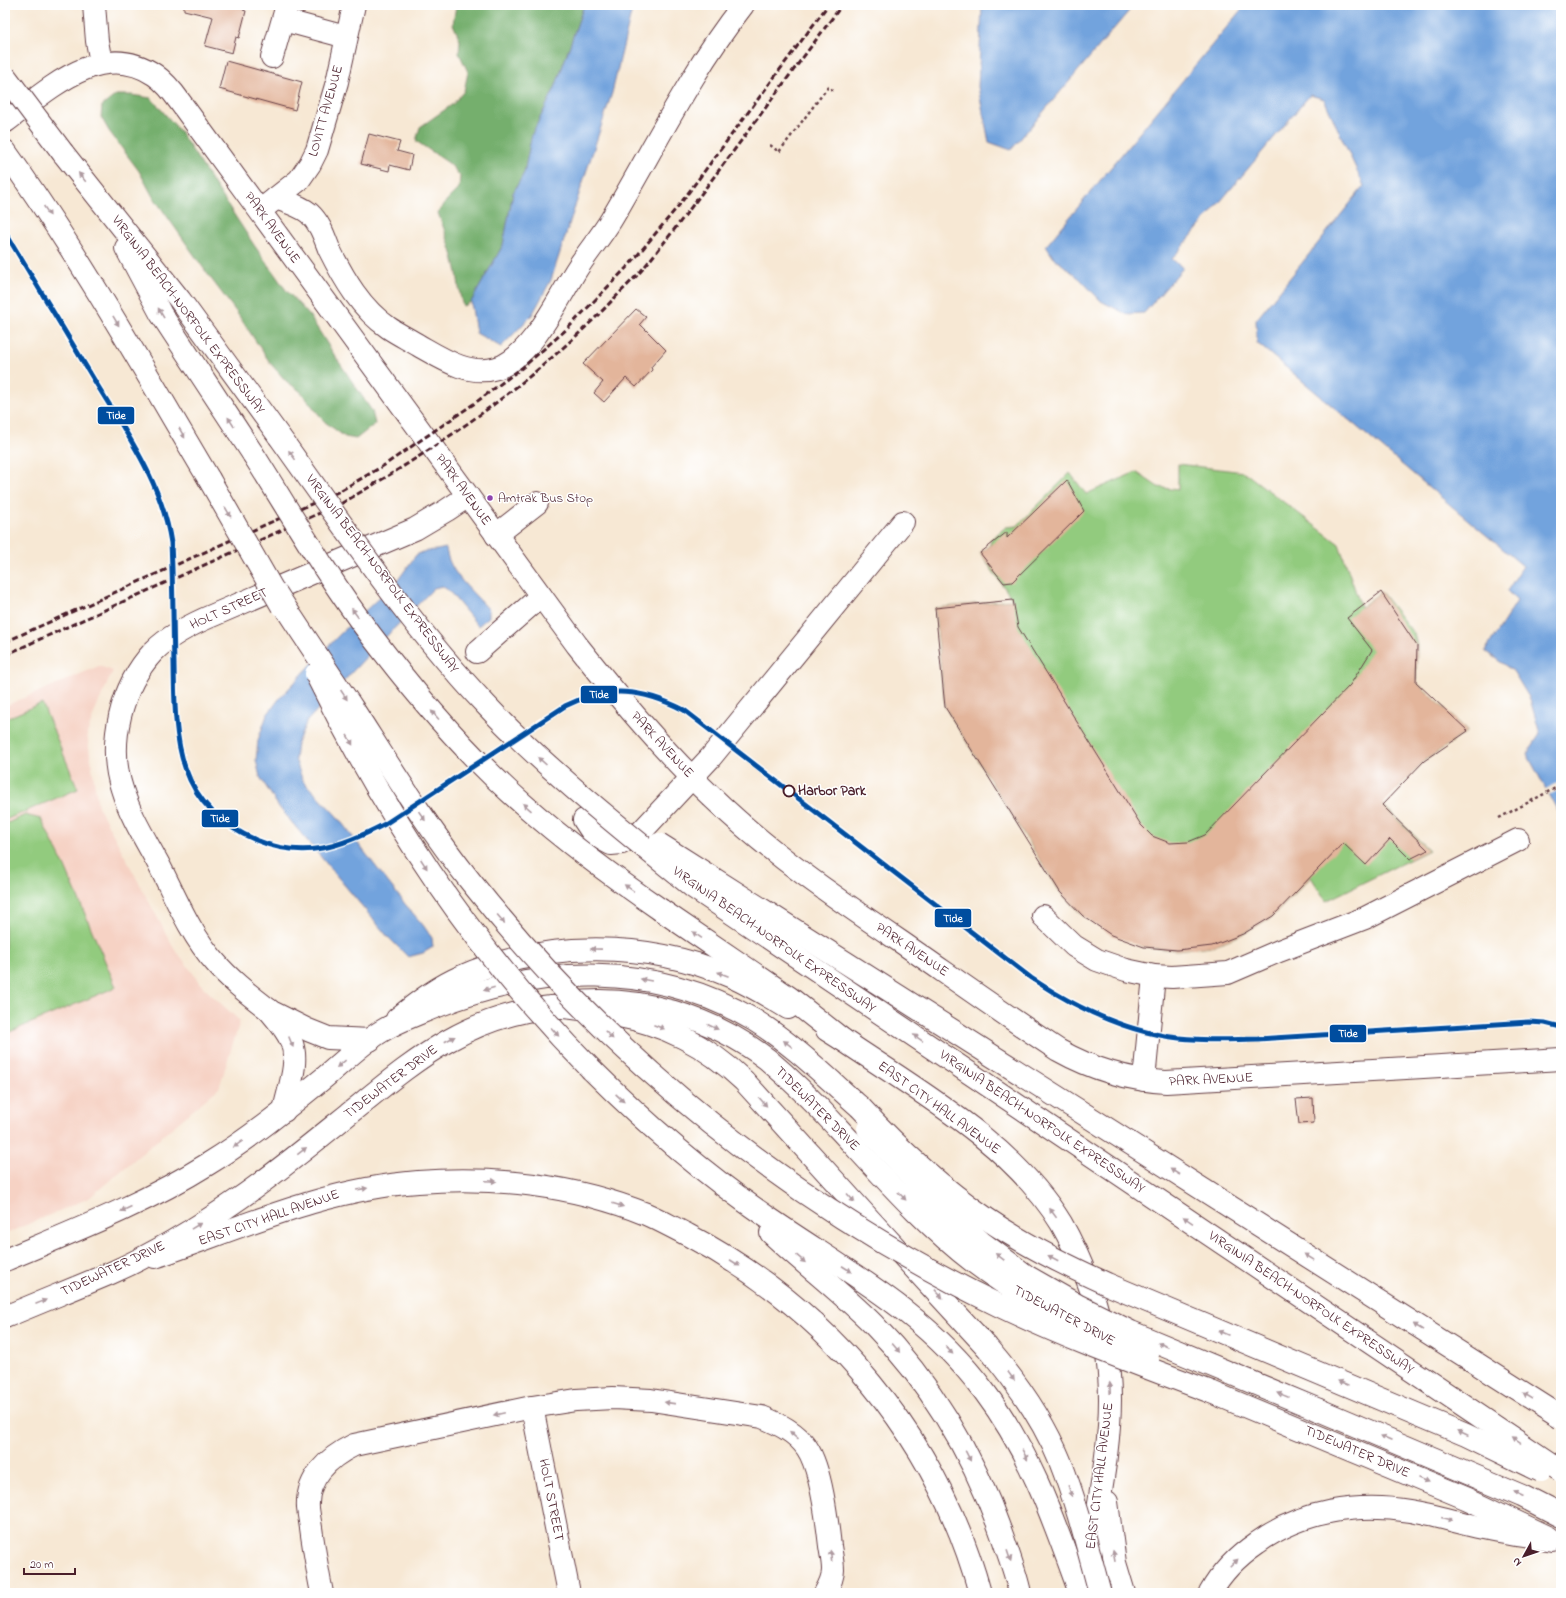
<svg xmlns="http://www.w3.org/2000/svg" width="1566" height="1598" viewBox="0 0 1566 1598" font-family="'Indie Flower',sans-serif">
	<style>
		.built { fill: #f6d2c4 }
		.green { fill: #92cb7e; stroke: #6e7554 }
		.forest { fill: #75af6d; stroke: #60674c }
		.water { fill: #72a3dd; stroke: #5e6184 }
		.pier { fill: #f7e8d4 }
		.building { fill: #e3b59b }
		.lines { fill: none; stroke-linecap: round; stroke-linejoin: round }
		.minor-casing { stroke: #643d44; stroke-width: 24 }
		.major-casing { stroke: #643d44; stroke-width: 24 }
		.highway-casing { stroke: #643d44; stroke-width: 24 }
		.path { stroke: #643d44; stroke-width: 2.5; stroke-dasharray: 3 3; stroke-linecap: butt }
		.minor { stroke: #fff; stroke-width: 22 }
		.major { stroke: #fff; stroke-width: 22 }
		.highway { stroke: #fff; stroke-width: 22 }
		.rail { stroke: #4a1f2b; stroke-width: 3; stroke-dasharray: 6 3; stroke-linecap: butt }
		.major-bridge-casing { stroke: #643d44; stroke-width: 24; stroke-linecap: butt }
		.highway-bridge-casing { stroke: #643d44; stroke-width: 24; stroke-linecap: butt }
		.major-bridge { stroke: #fff; stroke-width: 22 }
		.highway-bridge { stroke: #fff; stroke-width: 22 }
		.rail-1-casing { stroke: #fff; stroke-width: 8 }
		.rail-1 { stroke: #004d9f; stroke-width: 5 }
		.oneway { fill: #ae9aa0 }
		.bus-dot { fill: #8e44ad; stroke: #fff; stroke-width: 1.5 }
		.stop-dot { fill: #fff; stroke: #4a1f2b; stroke-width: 2 }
		.labels { text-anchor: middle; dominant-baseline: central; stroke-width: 3; stroke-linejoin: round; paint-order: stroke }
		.bus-label { font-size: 13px; fill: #4a1f2b; stroke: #fff; text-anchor: start }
		.street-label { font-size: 14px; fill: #4a1f2b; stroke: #fff }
		.stop-label { font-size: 14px; font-weight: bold; fill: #4a1f2b; stroke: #fff; text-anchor: start }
		.line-badge { stroke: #fff; stroke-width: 1.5 }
		.badge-label { font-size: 11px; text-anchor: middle; font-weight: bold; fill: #fff }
	</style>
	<rect width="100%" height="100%" fill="#fff"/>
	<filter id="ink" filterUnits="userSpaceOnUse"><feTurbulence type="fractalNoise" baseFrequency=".025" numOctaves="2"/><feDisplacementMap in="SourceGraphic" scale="8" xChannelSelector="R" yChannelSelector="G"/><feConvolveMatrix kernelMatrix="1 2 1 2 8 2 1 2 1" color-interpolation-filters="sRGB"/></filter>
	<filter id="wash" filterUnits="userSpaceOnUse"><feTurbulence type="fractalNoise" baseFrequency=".012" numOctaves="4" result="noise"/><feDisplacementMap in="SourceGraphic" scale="16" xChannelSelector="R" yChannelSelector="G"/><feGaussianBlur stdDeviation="0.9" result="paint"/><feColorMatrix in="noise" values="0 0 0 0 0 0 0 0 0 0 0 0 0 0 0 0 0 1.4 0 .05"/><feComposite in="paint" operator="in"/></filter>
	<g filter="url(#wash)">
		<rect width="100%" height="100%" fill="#f7e8d4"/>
		<polygon class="built" points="99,666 113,671 96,708 87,734 98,806 172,945 204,988 240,1021 219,1088 89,1198 5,1234 5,706"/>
		<g class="green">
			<polygon points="1178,464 1244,472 1339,544 1361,607 1381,592 1414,634 1417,646 1416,682 1468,731 1424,761 1382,804 1429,850 1326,901 1311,877 1273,916 1243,934 1212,946 1177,950 1144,947 1083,916 1060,892 945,707 935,608 1013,600 980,553 990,545 991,539 1006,527 1017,526 1070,473 1086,494 1136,472 1158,487 1178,490"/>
			<polygon points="42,703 78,789 5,820 5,719"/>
			<polygon points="25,815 41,819 65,867 116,987 5,1034 5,824"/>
		</g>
		<g class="forest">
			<path d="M456,5H584L555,88L532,134L524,173L513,193L503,245L471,302L463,306C459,295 459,284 457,273C453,253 445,231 438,213L447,200L459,188L460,176L450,164L416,141L420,127L453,104L464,91L468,72L459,53L460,40L453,24Z"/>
			<polygon points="116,95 131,95 151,98 179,130 254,245 286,290 309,315 335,356 372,411 375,424 356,439 345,437 325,422 300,391 286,381 271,364 237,313 209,276 152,195 139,171 109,131 101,117 102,106"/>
		</g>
		<g class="water">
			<polygon points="584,5 633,5 612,93 551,280 532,315 501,347 476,333 471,302 503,245 513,193 524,173 532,134 555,88"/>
			<polygon points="984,5 1134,5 1011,150 989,142 978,87 982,8"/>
			<polygon points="1245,5 1561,5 1561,817 1527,754 1540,734 1530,699 1513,671 1485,651 1517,601 1507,591 1523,566 1257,343 1256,320 1364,186 1324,99 1310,95 1172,259 1183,268 1144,313 1126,314 1101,301 1080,279 1053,257 1046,246"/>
			<path d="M446,548C449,574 473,591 489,610V617L478,626L449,591L442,586L434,588L367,656L307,721L297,743L295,759L303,781L335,814L405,904L423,925L432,938L433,947L423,953L408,957L388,937L279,807L260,777L256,760L258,740L267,715L279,699L339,635L398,580L416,555L425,551L437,550Z"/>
		</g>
		<polygon class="pier" points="1561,781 1561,789 1547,796 1544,790"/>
		<g id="blocks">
			<g class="building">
				<polygon points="184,5 245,5 243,10 246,11 239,38 236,37 232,53 205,46 213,17 184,10"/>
				<polygon points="226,61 302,82 295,110 219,89"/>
				<polygon points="369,134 400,142 397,151 412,155 409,170 390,165 389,171 361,164"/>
				<polygon points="636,309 646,317 640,324 666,350 651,367 652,370 636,387 626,378 604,402 594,393 603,382 583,364"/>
				<polygon points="1067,480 1084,511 1012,582 1004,583 980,553 1007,532 1007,538"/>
				<polygon points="1381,592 1417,646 1416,682 1468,731 1424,761 1382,805 1428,850 1410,859 1390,839 1366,865 1343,843 1273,916 1243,934 1212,946 1177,950 1144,947 1111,935 1083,916 1060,892 945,707 935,608 1013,600 1018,627 1141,825 1152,836 1170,843 1188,842 1205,835 1350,685 1372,650 1347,618"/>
				<polygon points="1313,1098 1314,1123 1299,1124 1296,1099"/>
			</g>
		</g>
	</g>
	<g filter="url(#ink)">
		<use href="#blocks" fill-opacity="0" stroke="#643d44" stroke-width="1"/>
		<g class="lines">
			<defs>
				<g id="minor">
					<polyline points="94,5 97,41 101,63"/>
					<polyline points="283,20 346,37"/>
					<polyline points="272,57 287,5"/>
					<path d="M276,198C287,202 301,206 309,213C320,223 324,236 329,249C344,279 361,309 389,328C398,334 408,339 418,345C441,358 469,377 497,368C530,358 558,300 575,272C586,254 600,238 611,220C639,173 664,125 693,78C708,53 725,28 743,5"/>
					<polyline points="266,206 299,180 310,164 317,150 337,82 354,5"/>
					<polyline points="496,535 537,503"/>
					<polyline points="477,652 541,596"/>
					<polyline points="584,820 594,835 611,844 622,843 639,834 711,757 903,522"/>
					<polyline points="1043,916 1074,946 1097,960 1126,970 1154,976 1172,977 1228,973 1279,951 1365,918 1518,840"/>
					<path d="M269,1010C250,995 231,981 215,962C190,934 175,896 158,863C145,839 130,815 122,789C107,744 121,686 154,651C171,634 194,623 216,614L415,529L447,510L468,496"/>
					<polyline points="1144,1080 1154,976"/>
					<polyline points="532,1407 569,1593"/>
					<path d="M322,1593C318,1574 315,1555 312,1535C311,1526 309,1517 308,1508C306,1478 329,1457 354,1445L532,1407L576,1400L613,1398L651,1400L762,1417C779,1424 796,1432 807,1448C821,1469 827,1519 830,1546C831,1553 833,1562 833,1570C833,1578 829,1586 825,1593"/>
				</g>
				<g id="major">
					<path d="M5,122C47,91 101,38 155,75C165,82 173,92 180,102L577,645C620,699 664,752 714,799C771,854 836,898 901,942C953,978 1005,1015 1058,1050C1092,1069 1127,1080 1166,1082L1561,1059"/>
					<path d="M570,1003C638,994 712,1017 767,1059C792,1080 815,1103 837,1127"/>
					<path d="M397,1019C416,1003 437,987 460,977C545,940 647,940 732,977C752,986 770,997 788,1008"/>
					<path d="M827,1030L843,1040C918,1091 1012,1143 1061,1223C1073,1244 1083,1267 1091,1290C1103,1325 1110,1362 1110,1399C1110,1453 1097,1507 1090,1561"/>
					<path d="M155,1257C242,1227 325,1189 418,1182C494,1176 574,1185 646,1214C660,1220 674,1228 688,1235C829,1309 938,1438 980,1593"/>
					<polyline points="1211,1392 1468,1499 1548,1537"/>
					<polyline points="1319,1410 1522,1496 1561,1516"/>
					<polyline points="1107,1502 1115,1563 1124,1593"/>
				</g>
				<g id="highway">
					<path d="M5,151C80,256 143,368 209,479"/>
					<polyline points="63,153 180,300 279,436"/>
					<polyline points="126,248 161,314 253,454"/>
					<polyline points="661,910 790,998 843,1040"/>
					<path d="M269,1010C277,1020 286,1029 291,1041C300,1062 288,1090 284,1111"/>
					<polyline points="274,1013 308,1030 328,1038 370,1040"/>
					<path d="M592,1070C646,1124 704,1174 767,1217C847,1272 924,1311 984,1391C1031,1453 1054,1521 1080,1593"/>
					<path d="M771,1233C804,1264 841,1292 873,1324C933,1385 975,1458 1003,1538C1009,1556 1016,1574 1020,1593"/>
					<path d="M5,1260C74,1231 144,1204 208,1164C249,1139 287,1108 325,1077C343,1062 362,1043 382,1031C398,1021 418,1014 435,1007C541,965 654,961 754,1020C793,1044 826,1077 860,1107"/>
					<path d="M5,1317C40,1302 76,1288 111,1273C156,1253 200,1226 240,1198C282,1169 321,1136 361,1104C421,1055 471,1016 551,1007C566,1005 598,1012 614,1015C665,1024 706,1045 744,1081L870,1220L986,1346"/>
					<path d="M1210,1593C1221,1573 1238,1556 1257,1543C1301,1511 1357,1502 1410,1511C1435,1515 1459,1523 1484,1528C1507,1533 1530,1536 1553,1540"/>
				</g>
			</defs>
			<use href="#minor" class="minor-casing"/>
			<use href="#major" class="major-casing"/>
			<use href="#highway" class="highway-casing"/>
			<g class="path">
				<polyline points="770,145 779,152 828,87 835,92"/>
				<polyline points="1499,818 1561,785"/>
			</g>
			<use href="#minor" class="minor"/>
			<use href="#major" class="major"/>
			<use href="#highway" class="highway"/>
			<g class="rail">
				<polyline points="5,642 338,492 383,466 475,403 523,367 567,329 631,263 680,204 828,5"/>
				<path d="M5,655L342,503C438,448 528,386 606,307C617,295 630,283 641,271C672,234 700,195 729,157C766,107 804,56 842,5"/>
			</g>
			<defs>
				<g id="major-bridge">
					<path d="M837,1127C881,1174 924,1224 975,1263C1029,1304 1089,1330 1148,1360"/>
					<polyline points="868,1129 937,1203 981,1242 1028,1277 1077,1305 1131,1332 1319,1410"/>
				</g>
				<g id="highway-bridge">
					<polyline points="5,76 63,153"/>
					<path d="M279,436C345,528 408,623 486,705C549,772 622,829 693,887L1561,1471"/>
					<path d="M253,454C291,514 327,577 370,634C416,695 466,754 523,804C567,843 613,877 661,910"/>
					<polyline points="209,479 282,606"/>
					<path d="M276,593C301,632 327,670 353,709C391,768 427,827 471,882C613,1061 794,1206 1000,1306C1068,1339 1140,1365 1211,1392"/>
					<path d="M316,674C387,819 478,955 592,1070"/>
					<polyline points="659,844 1561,1417"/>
					<path d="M860,1107C898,1148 940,1187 987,1219C1025,1245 1065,1265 1107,1284L1466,1435L1540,1471"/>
					<path d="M986,1346C1016,1381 1043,1419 1060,1461C1077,1504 1088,1549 1100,1593"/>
				</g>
			</defs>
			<use href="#major-bridge" class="major-bridge-casing"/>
			<use href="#highway-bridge" class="highway-bridge-casing"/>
			<use href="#major-bridge" class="major-bridge"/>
			<use href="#highway-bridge" class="highway-bridge"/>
			<defs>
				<path id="rail-1" d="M5,232C35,282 65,332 96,383C127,434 162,483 171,543C173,583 173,624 174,664C175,739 175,806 256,840C304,860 341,847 385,824L565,706C607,685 643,689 684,710L1031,978C1076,1008 1125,1032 1179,1038C1206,1041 1232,1040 1258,1039L1529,1022L1545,1023L1561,1027"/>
			</defs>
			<use href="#rail-1" class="rail-1-casing"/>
			<use href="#rail-1" class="rail-1"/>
		</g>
		<defs><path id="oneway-solid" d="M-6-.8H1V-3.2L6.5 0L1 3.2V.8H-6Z"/></defs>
		<g class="oneway">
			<use href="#oneway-solid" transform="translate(82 177) rotate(-129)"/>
			<use href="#oneway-solid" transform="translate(47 211) rotate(56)"/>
			<use href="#oneway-solid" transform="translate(161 313) rotate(-120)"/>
			<use href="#oneway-solid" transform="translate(116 321) rotate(59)"/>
			<use href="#oneway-solid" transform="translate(231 422) rotate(-123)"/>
			<use href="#oneway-solid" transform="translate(182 433) rotate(60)"/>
			<use href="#oneway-solid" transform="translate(292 455) rotate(-126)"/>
			<use href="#oneway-solid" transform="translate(228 512) rotate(60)"/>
			<use href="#oneway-solid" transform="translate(355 613) rotate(-125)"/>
			<use href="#oneway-solid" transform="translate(344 695) rotate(56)"/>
			<use href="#oneway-solid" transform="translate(435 715) rotate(-132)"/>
			<use href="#oneway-solid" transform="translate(350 740) rotate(60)"/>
			<use href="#oneway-solid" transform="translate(542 761) rotate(-138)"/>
			<use href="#oneway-solid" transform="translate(527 807) rotate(-139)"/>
			<use href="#oneway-solid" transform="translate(422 816) rotate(55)"/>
			<use href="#oneway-solid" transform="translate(424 864) rotate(57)"/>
			<use href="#oneway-solid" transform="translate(629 888) rotate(-145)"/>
			<use href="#oneway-solid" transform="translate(501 919) rotate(50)"/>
			<use href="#oneway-solid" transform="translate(697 935) rotate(-146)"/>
			<use href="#oneway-solid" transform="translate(596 949) rotate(-179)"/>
			<use href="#oneway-solid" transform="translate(723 974) rotate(-159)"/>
			<use href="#oneway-solid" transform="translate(646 980) rotate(-170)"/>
			<use href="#oneway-solid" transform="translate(489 989) rotate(164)"/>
			<use href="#oneway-solid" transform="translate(659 1027) rotate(21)"/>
			<use href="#oneway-solid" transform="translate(713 1027) rotate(24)"/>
			<use href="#oneway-solid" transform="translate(555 1032) rotate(48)"/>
			<use href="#oneway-solid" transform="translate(609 1035) rotate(45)"/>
			<use href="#oneway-solid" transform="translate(918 1038) rotate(-146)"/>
			<use href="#oneway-solid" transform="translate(450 1039) rotate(-28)"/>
			<use href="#oneway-solid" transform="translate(291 1042) rotate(68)"/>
			<use href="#oneway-solid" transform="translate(788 1044) rotate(-142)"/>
			<use href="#oneway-solid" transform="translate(341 1064) rotate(141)"/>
			<use href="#oneway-solid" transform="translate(620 1098) rotate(43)"/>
			<use href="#oneway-solid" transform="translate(763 1102) rotate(48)"/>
			<use href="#oneway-solid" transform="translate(238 1144) rotate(145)"/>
			<use href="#oneway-solid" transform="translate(302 1151) rotate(-38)"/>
			<use href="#oneway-solid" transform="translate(1175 1172) rotate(-148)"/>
			<use href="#oneway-solid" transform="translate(491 1181) rotate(3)"/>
			<use href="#oneway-solid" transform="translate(362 1189) rotate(-9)"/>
			<use href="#oneway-solid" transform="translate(902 1196) rotate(46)"/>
			<use href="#oneway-solid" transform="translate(851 1198) rotate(48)"/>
			<use href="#oneway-solid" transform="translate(618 1205) rotate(18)"/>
			<use href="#oneway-solid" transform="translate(126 1209) rotate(156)"/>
			<use href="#oneway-solid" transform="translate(1053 1213) rotate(-126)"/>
			<use href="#oneway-solid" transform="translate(1188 1220) rotate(-146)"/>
			<use href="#oneway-solid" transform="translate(196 1226) rotate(-31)"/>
			<use href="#oneway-solid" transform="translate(1000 1257) rotate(-143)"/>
			<use href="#oneway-solid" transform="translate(1309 1257) rotate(-148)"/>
			<use href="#oneway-solid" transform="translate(1053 1258) rotate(-152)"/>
			<use href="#oneway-solid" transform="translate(801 1259) rotate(41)"/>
			<use href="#oneway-solid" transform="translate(735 1263) rotate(33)"/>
			<use href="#oneway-solid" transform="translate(847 1269) rotate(33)"/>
			<use href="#oneway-solid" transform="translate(939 1294) rotate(47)"/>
			<use href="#oneway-solid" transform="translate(41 1302) rotate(-22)"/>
			<use href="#oneway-solid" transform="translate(1418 1327) rotate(-148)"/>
			<use href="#oneway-solid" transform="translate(1223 1333) rotate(-157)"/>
			<use href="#oneway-solid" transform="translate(1163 1345) rotate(-157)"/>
			<use href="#oneway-solid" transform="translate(896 1348) rotate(50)"/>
			<use href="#oneway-solid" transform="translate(949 1350) rotate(47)"/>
			<use href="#oneway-solid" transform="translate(1011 1376) rotate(54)"/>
			<use href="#oneway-solid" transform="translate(1343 1383) rotate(-157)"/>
			<use href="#oneway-solid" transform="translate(1110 1388) rotate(-92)"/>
			<use href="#oneway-solid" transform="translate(1283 1395) rotate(-158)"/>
			<use href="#oneway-solid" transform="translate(1528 1396) rotate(-148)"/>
			<use href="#oneway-solid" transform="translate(670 1403) rotate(-172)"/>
			<use href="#oneway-solid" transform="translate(499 1414) rotate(168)"/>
			<use href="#oneway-solid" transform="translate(1463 1433) rotate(-156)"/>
			<use href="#oneway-solid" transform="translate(794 1435) rotate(-139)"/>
			<use href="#oneway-solid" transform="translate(1386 1438) rotate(-157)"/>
			<use href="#oneway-solid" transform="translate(1517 1441) rotate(-146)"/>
			<use href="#oneway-solid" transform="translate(1025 1455) rotate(62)"/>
			<use href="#oneway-solid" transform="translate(968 1456) rotate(63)"/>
			<use href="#oneway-solid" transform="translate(1423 1480) rotate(23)"/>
			<use href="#oneway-solid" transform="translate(1070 1491) rotate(72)"/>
			<use href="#oneway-solid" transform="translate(1518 1494) rotate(-156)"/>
			<use href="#oneway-solid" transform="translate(1447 1519) rotate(14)"/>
			<use href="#oneway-solid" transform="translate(831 1556) rotate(-97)"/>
			<use href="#oneway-solid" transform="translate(1009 1556) rotate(71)"/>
			<use href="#oneway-solid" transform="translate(1114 1556) rotate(-100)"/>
			<use href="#oneway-solid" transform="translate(1234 1563) rotate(-45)"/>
		</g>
	</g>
	<circle class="bus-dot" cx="490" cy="498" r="3.5"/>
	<circle class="stop-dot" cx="789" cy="791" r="5.5"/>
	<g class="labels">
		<g class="bus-label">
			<text x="498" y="498">Amtrak Bus Stop</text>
		</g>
		<g class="street-label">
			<text transform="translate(326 111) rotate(-74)">LOVITT AVENUE</text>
			<text transform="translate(272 228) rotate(54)">PARK AVENUE</text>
			<text transform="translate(188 315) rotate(53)">VIRGINIA BEACH-NORFOLK EXPRESSWAY</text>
			<text transform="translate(463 490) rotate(54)">PARK AVENUE</text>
			<text transform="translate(382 574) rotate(53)">VIRGINIA BEACH-NORFOLK EXPRESSWAY</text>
			<text transform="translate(229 609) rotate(-24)">HOLT STREET</text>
			<text transform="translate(662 745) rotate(47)">PARK AVENUE</text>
			<text transform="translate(774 940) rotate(35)">VIRGINIA BEACH-NORFOLK EXPRESSWAY</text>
			<text transform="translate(912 950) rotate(34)">PARK AVENUE</text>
			<text transform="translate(1211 1080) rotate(-3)">PARK AVENUE</text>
			<text transform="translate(391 1082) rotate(-37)">TIDEWATER DRIVE</text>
			<text transform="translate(939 1108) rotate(36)">EAST CITY HALL AVENUE</text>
			<text transform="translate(817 1109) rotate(45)">TIDEWATER DRIVE</text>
			<text transform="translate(1042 1122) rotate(34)">VIRGINIA BEACH-NORFOLK EXPRESSWAY</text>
			<text transform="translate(269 1218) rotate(-19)">EAST CITY HALL AVENUE</text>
			<text transform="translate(113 1269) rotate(-25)">TIDEWATER DRIVE</text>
			<text transform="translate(1311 1303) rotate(34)">VIRGINIA BEACH-NORFOLK EXPRESSWAY</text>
			<text transform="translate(1064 1316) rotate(28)">TIDEWATER DRIVE</text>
			<text transform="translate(1357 1452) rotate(23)">TIDEWATER DRIVE</text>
			<text transform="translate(1100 1476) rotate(-83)">EAST CITY HALL AVENUE</text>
			<text transform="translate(551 1500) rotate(79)">HOLT STREET</text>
		</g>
		<g class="stop-label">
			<text x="798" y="791">Harbor Park</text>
		</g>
	</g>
	<g class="line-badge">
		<rect x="97" y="406" width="38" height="19" rx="4" fill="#004d9f"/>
		<rect x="580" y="685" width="38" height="19" rx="4" fill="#004d9f"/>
		<rect x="201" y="809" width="38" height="19" rx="4" fill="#004d9f"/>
		<rect x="934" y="908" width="38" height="20" rx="4" fill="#004d9f"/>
		<rect x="1329" y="1024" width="38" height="19" rx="4" fill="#004d9f"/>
	</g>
	<g class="badge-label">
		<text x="116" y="419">Tide</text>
		<text x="599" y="698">Tide</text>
		<text x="220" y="822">Tide</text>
		<text x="953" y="922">Tide</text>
		<text x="1348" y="1037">Tide</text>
	</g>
	<rect width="1566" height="1598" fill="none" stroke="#fff" stroke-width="20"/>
	<g transform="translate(1524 1556) rotate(230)" stroke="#ffffff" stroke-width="3" paint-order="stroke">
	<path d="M0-3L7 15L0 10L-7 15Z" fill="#4a1f2b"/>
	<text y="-6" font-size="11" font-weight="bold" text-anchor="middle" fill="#4a1f2b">N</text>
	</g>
	<path d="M24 1568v6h51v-6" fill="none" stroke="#4a1f2b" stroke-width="2"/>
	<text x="30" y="1568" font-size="12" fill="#4a1f2b" stroke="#ffffff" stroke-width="3" paint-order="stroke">20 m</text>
</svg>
